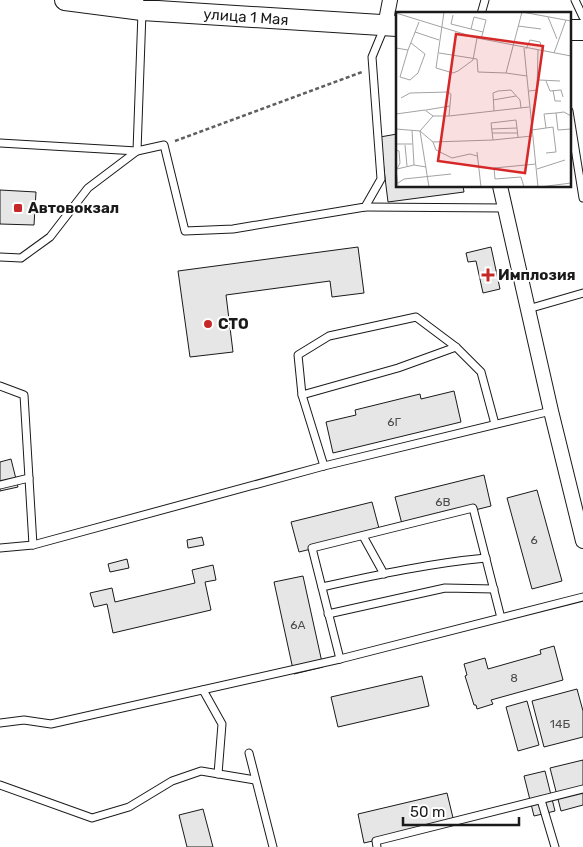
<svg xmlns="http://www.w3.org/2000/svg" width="583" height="847" viewBox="0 0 583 847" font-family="Rubik,sans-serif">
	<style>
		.building { fill: #e6e6e6; stroke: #1a1a1a }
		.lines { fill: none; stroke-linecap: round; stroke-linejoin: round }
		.lane-casing { stroke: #1a1a1a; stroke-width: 9 }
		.street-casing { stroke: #1a1a1a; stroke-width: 16 }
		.secondary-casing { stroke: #1a1a1a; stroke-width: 22 }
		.path { stroke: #5f5f5f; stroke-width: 2.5; stroke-dasharray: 4 2.5; stroke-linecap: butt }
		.lane { stroke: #fff; stroke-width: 7 }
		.street { stroke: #fff; stroke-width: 14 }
		.secondary { stroke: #fff; stroke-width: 20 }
		.poi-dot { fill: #c62828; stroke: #fff; stroke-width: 2 }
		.labels { text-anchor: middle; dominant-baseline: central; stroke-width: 4; stroke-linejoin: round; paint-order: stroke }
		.number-label { font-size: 12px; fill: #4d4d4d }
		.street-label { font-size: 15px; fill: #1a1a1a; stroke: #fff }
		.poi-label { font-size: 15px; font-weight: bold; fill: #1a1a1a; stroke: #fff; text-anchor: start }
		.inset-road { fill: none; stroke: #a3a3a3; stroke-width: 1 }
		.view { fill: #d62828; fill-opacity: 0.15; stroke: #d62828; stroke-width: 2.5 }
		.inset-edge { fill: none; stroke: #1a1a1a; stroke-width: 2.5 }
	</style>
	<rect width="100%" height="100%" fill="#fff"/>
	<g class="building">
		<polygon points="397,134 397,186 463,186 464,192 388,202 380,137"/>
		<polygon points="0,190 36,192 34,225 0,224"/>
		<polygon points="358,247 364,293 332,297 330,281 226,295 233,352 190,357 178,271"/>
		<polygon points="491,247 500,289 483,293 476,261 468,262 466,253"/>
		<polygon points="454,391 461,422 333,453 326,422 356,415 355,410 420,394 421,399"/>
		<polygon points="11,459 18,487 0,491 0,462"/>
		<polygon points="484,475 491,506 403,528 395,497"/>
		<polygon points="537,490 562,581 532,589 507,498"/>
		<polygon points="372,502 380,532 299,552 291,522"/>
		<polygon points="202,537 204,545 188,548 187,540"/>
		<polygon points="127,559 129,568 110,572 108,564"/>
		<polygon points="213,565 216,580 205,582 211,610 113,633 107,604 94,607 90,593 112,588 115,602 195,583 192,570"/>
		<polygon points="303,576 323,667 294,674 274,582"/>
		<polygon points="554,646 563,680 491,700 493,704 477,709 476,705 474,705 465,676 467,675 464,664 485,658 488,669 541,654 540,650"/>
		<polygon points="422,676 429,706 338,727 331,697"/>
		<polygon points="577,689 583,711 583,737 544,747 532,701"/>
		<polygon points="527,701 539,745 518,751 506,707"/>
		<polygon points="583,760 583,805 561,811 550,768"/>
		<polygon points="545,771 555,811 534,816 524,776"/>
		<polygon points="447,793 454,822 364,843 358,814"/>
		<polygon points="203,809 213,847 187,847 179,815"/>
	</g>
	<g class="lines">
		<defs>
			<g id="lane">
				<polyline points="575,0 583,17"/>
				<polyline points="481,14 485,0"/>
				<polyline points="569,111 583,198"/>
				<polyline points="0,143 137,151 164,145 185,231 233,229 365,207 381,179 372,57 384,28"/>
				<polyline points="365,207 505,208"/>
				<polyline points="0,257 21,258 50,237 88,188 137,151 142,12"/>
				<polyline points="528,309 583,293"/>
				<polyline points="0,386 24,395 33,545"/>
				<polyline points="302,395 398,368 456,347"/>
				<polyline points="324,466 302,395 298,355 329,336 416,317 456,347 481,372 495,424"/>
				<polyline points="0,485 29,478"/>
				<polyline points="363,536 384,574"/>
				<polyline points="0,548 33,545 324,466 551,411"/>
				<path d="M322,587C376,575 431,563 486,558"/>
				<polyline points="328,614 445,588 494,589"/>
				<polyline points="501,618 473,508 312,548 340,659 583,597"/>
				<polyline points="203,690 222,724 218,774"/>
				<polyline points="0,723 24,720 51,724 340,659"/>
				<polyline points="249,753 273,847"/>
				<polyline points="0,785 92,818 129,807 172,781 201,771 255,780"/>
				<polyline points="541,800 555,847"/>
				<polyline points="377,847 376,841 583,789"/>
			</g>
			<g id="street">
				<polyline points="385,26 390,0"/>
				<polyline points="500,186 551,411 583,541"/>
			</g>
			<g id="secondary">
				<polyline points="65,0 142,10 397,26"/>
				<polyline points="569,30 583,30"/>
			</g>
		</defs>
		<use href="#lane" class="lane-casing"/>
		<use href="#street" class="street-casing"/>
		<use href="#secondary" class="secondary-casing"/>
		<polyline class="path" points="175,141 362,72"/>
		<use href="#lane" class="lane"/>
		<use href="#street" class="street"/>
		<use href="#secondary" class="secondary"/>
	</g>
	<g class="poi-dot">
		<rect x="13" y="203" width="10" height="10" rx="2.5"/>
		<path d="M485.5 267.5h5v5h5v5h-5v5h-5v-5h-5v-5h5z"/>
		<circle cx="208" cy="324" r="5"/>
	</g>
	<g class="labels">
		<g class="number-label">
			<text x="394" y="422">6Г</text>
			<text x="443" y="502">6В</text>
			<text x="534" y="540">6</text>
			<text x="298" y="625">6А</text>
			<text x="514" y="678">8</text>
			<text x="560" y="724">14Б</text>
		</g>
		<g class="street-label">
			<text transform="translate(246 17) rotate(4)">улица 1 Мая</text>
		</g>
		<g class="poi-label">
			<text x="28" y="208">Автовокзал</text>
			<text x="498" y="275">Имплозия</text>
			<text x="218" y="324">СТО</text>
		</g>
	</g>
	<g transform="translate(396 12)">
		<rect width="175" height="175" fill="#fff"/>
		<path class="inset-road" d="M48,0L40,56L57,61L62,59L77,48L81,26M126,0L175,9M0,1L81,26L175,44M57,3L55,12L87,20L85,27M152,5L161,27M122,14L145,17M75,17L78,5L90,8L87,20M19,20L43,28M0,36L12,38L23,10M128,36L142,175M130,37L134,28L144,30L147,39M12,38L4,65L14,68L22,61L29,42L15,31M43,41L81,47L82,60L110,61L126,0M158,41L170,8M110,61L131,64M143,68L164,69M150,69L154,79L165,78L167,85M157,78L159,89H165M133,79L141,78L142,38M5,86L14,81L52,80L55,82L53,104M97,88L120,84M30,98L54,94M98,99L97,81L102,79L115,78L124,88L125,96M160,101L168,100L175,104M0,102L29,98L37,104H53L133,95M37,104L24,119L37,130L40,138L56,146L74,142L81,144M150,116L148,102L160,101L162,118L175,117M0,117L24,119L33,175M95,117L121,116M16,118L18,153M136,118L157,115L160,140L150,141M96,121H121M122,125L120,108L95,111L97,128L136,124M37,130L97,128M0,132H16M9,133L11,154M0,138L3,139L4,151L1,157M81,140L85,175M0,157L2,175M1,157L18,153L30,155M141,157L169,148M2,171L8,167L55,162M128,175L125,165L99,167L98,156L140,152M144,175L175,171"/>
		<path class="view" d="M60,22L147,34L129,161L42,149Z"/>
		<rect width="175" height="175" class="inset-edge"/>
	</g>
	<path d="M403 817v8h116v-8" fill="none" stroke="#1a1a1a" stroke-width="2.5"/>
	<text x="410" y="817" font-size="15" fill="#1a1a1a" stroke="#ffffff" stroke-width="4" paint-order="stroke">50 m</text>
</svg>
